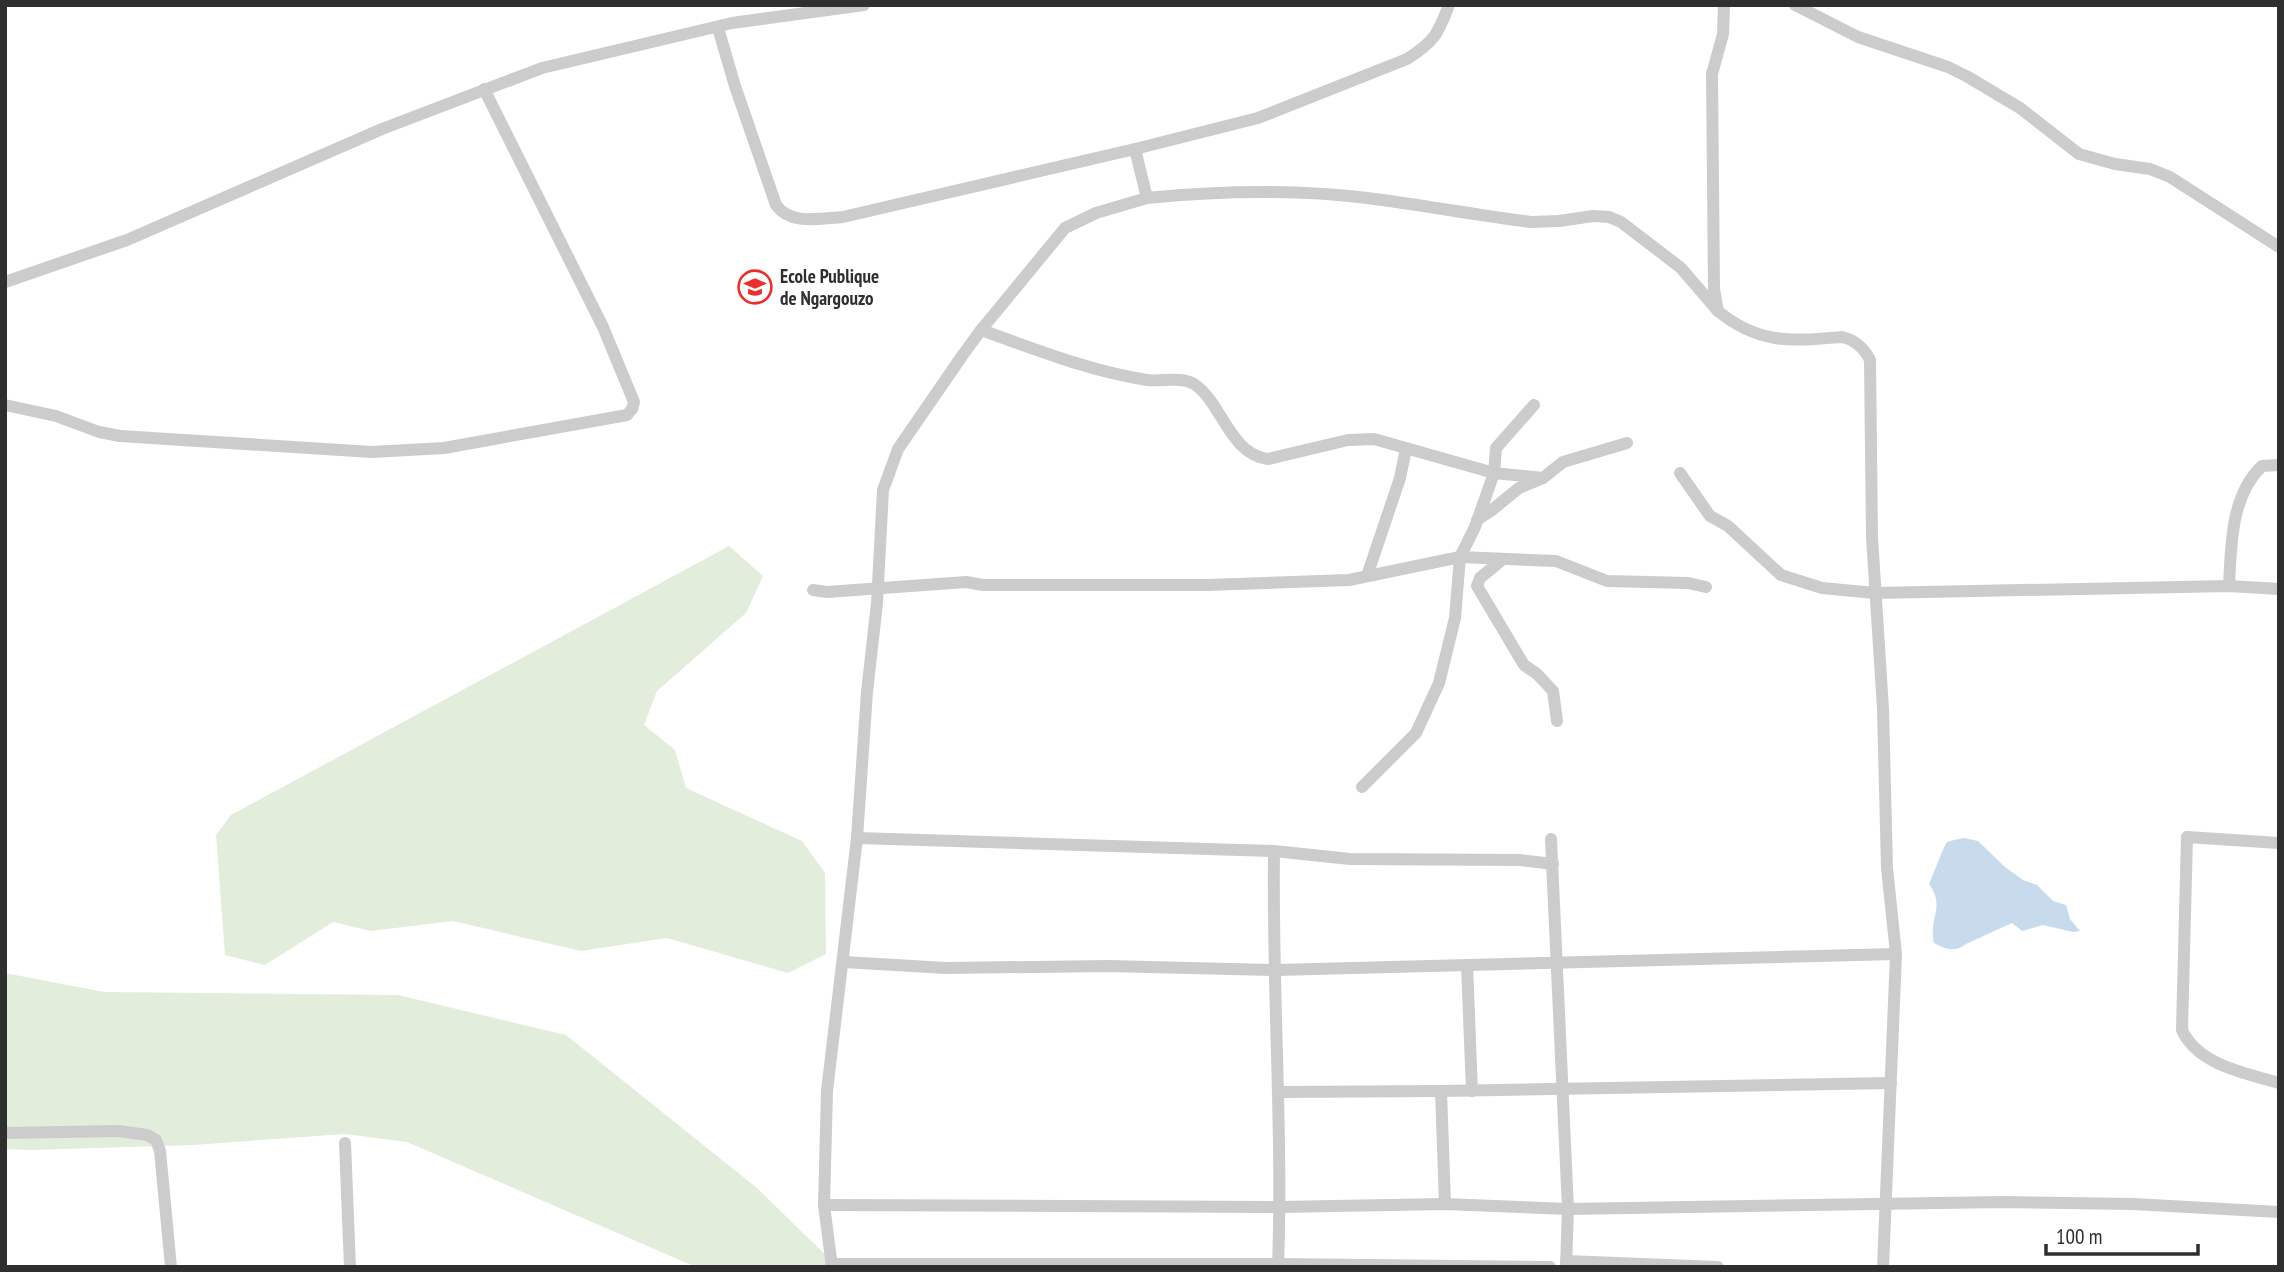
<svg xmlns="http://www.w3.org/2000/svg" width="2284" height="1272" viewBox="0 0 2284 1272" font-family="'PT Sans Narrow',sans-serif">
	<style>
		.green { fill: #e3eddc }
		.water { fill: #c8dbed }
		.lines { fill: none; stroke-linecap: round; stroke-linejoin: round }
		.minor { stroke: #ccc; stroke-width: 12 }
		.labels { text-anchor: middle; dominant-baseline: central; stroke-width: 7; stroke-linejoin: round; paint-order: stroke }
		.poi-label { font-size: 19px; font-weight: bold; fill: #2f2f2f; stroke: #fff; text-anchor: start }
	</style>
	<rect width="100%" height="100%" fill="#fff"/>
	<g class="green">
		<polygon points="729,546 763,576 746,613 657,691 644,725 675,750 686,788 802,841 825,873 826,954 788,973 667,938 581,951 453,921 371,931 333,922 265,965 225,955 216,835 231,815"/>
		<polygon points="5,973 104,992 398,995 566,1035 757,1188 838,1267 696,1267 407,1142 345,1134 193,1145 33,1150 5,1149"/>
	</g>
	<path class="water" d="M1964,838L1978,841L2005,867L2023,880L2037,885L2053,901L2066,905L2070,919L2080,931L2073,932L2043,925L2022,931L2012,923L1966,944C1955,953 1945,949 1934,943C1928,917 1946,908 1929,884C1933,876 1944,845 1947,842C1952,840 1959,839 1964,838Z"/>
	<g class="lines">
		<g class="minor">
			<path d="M1724,5L1723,34L1712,74L1714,289L1718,311C1759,345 1793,341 1842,337C1855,340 1864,348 1870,360L1872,537L1883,709L1887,868L1896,954L1883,1267"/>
			<polyline points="1795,5 1858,37 1948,67 1968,77 2020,108 2079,154 2115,164 2150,169 2170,177 2279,247"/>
			<path d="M718,28L735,86L776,205C791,226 821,218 843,217L1135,149L1258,118L1407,59C1434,42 1438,34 1449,5"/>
			<path d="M1135,149L1147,198C1220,191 1294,189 1367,198C1422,205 1476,215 1531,222L1559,221L1593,216L1609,217L1621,222L1681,268L1718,311"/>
			<polyline points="5,282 127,240 382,129 542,68 732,23 864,5"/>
			<path d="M981,330C1035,349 1089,371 1147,380C1162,382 1181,376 1194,384C1222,402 1229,454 1268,459L1348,440L1374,439L1494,473L1543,478"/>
			<polyline points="5,405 56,416 99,432 120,436 372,452 444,448 627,415 632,409 634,402 603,327 484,89"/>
			<polyline points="1680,473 1710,516 1728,526 1781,575 1822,588 1875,593 2229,586 2279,589"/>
			<polyline points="1477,520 1492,510 1519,488 1543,478 1563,462 1627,443"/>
			<polyline points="1503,559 1480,578 1477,586 1524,665 1537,674 1553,691 1557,721"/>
			<polyline points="1367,576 1400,478 1406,449"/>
			<path d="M2229,586C2231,545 2231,495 2262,466L2279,465"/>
			<polyline points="813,590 827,592 966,582 983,585 1208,585 1349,580 1460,557 1556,561 1607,581 1688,583 1706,587"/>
			<polyline points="1362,787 1416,733 1439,683 1455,618 1460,557 1475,527 1494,473 1496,448 1534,405"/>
			<polyline points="857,838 1274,851 1350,859 1520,860 1553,864"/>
			<polyline points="1551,839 1568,1209 1566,1267"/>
			<path d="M2279,843L2187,837L2182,1030C2198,1065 2245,1073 2279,1083"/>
			<path d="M1274,851C1272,990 1283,1128 1278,1267"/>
			<polyline points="844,962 946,968 1108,966 1276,970 1896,954"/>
			<polyline points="1467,965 1472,1091"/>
			<polyline points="1441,1091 1445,1204"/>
			<polyline points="1280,1092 1441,1091 1891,1083"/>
			<polyline points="5,1133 119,1131 147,1135 156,1140 160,1151 171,1267"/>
			<polyline points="345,1143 350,1267"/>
			<polyline points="824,1205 1280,1207 1445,1204 1568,1209 2003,1202 2133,1204 2279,1212"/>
			<polyline points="1566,1261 1718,1267"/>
			<polyline points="831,1264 1278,1264 1550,1267"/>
			<polyline points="832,1267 824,1205 827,1091 857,838 867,692 877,603 883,490 898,449 962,356 981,330 1065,228 1096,213 1147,198"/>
		</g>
	</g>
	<defs>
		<symbol id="school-ring" viewBox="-11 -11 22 22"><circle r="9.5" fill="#fff" stroke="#ec2f2b" stroke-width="1.5"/><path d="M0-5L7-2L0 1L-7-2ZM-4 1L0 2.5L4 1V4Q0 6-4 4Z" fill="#ec2f2b"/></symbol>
	</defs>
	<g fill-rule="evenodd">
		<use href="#school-ring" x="736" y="268" width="38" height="38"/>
	</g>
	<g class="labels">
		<g class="poi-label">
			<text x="780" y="276">Ecole Publique<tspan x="780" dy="22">de Ngargouzo</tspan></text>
		</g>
	</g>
	<rect width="2284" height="1272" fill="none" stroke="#2f2f2f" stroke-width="14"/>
	<path d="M2046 1244v10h152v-10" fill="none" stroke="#2f2f2f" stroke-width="3.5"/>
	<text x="2056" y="1244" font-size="21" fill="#2f2f2f" stroke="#ffffff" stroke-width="5" paint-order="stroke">100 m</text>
</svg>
